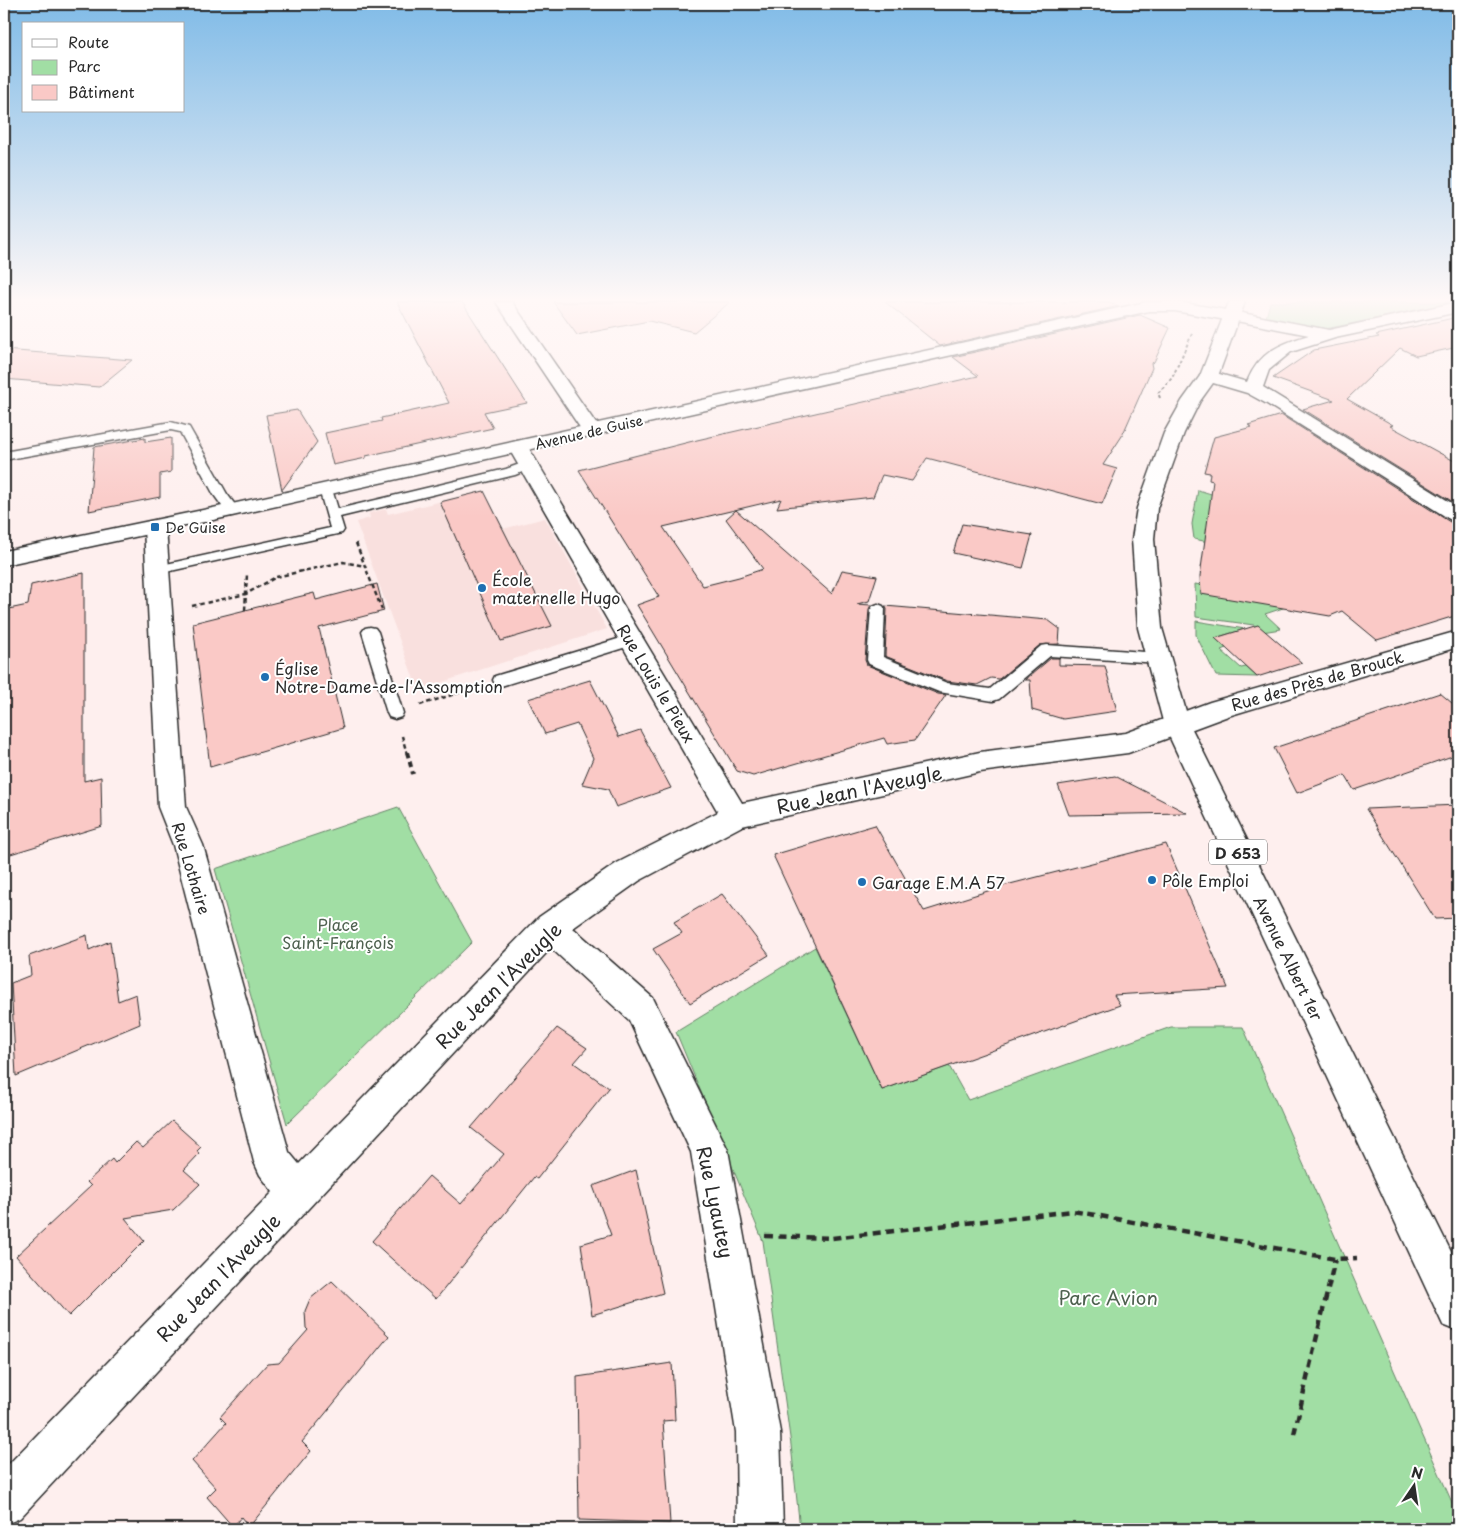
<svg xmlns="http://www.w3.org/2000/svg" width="1462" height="1533" viewBox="0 0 1462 1533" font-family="'Playpen Sans',sans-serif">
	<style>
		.built { fill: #f9e0de }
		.green { fill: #a1dea4; stroke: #668468 }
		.building { fill: #fac9c6; stroke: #2b2b2b }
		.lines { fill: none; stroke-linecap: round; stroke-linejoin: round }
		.lane-casing { stroke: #2b2b2b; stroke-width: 3 }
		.street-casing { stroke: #2b2b2b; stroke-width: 3 }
		.secondary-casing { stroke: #2b2b2b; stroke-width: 3 }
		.primary-casing { stroke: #2b2b2b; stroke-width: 3 }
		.path-far3 { stroke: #2b2b2b; stroke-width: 2; stroke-dasharray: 3 2.5; stroke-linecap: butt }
		.path-far2 { stroke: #2b2b2b; stroke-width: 2.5; stroke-dasharray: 4.5 3; stroke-linecap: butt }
		.path-far1 { stroke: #2b2b2b; stroke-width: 4; stroke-dasharray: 5.5 4.5; stroke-linecap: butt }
		.path { stroke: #2b2b2b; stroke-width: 4.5; stroke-dasharray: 8 5.5; stroke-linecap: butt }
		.lane { fill: #fff; fill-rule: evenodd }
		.street { fill: #fff; fill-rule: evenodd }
		.secondary { fill: #fff; fill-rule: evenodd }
		.primary { fill: #fff; fill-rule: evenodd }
		.poi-dot { fill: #1f6fb2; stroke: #fff; stroke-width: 2 }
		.labels { text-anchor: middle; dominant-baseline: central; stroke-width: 4; stroke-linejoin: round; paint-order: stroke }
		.far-street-label { font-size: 14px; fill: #2b2b2b; stroke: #fff }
		.far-poi-label { font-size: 14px; fill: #2b2b2b; stroke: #fff; text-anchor: start }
		.shield { fill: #fff; stroke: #6b6b6b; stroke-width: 1 }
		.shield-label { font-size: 15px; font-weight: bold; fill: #2b2b2b }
		.poi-label { font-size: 16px; fill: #2b2b2b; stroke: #fff; text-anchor: start }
		.street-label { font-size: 16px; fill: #2b2b2b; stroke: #fff }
		.park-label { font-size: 16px; fill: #4e614f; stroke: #fff }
		.near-street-label { font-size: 19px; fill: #2b2b2b; stroke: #fff }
		.near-park-label { font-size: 19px; fill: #4e614f; stroke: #fff }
	</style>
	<rect width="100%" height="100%" fill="#feefee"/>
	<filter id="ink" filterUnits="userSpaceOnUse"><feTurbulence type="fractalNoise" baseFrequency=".02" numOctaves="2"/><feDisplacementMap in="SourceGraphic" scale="10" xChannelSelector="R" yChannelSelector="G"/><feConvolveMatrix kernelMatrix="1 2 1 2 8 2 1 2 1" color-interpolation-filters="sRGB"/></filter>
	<g filter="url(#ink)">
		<polygon class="built" points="484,491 503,529 545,518 607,629 418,690 356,522 370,518 369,513 386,509 388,514"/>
		<g class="green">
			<polygon points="1270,302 1452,302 1453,303 1325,329 1266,318"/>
			<polygon points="1198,490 1218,496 1213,543 1194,539 1192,524"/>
			<polygon points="1195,584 1201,585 1201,593 1289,606 1265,614 1281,629 1262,632 1254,625 1196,617"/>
			<polygon points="1196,621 1245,629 1215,638 1226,648 1221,650 1241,668 1246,667 1257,677 1216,676 1196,635"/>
			<polygon points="398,807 472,942 287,1124 215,869"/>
			<polygon points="815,947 882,1090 949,1066 968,1100 1171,1027 1243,1027 1458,1516 1458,1529 800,1529 791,1445 763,1241 676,1032"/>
		</g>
		<g class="building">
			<polygon points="397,302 462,302 527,403 484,412 493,428 366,456 366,458 333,465 325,433 382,421 381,418 449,403"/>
			<polygon points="553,302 730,302 694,332 649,321 577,335"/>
			<polygon points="885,302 1110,302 1119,306 940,346"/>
			<polygon points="1140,315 1170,328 1154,362 1151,363 1152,368 1122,436 1103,465 1117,469 1102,504 927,458 912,481 882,475 873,497 777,508 781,499 663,527 703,586 739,577 763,569 726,519 736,510 832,594 842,570 877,576 869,601 857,604 871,605 869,609 865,660 867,665 938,694 946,695 915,740 887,744 884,738 753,776 737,771 637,605 659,597 579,470 697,440 978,376 953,357"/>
			<polygon points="1458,317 1458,347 1416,356 1400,348 1347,399 1393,425 1390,426 1458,463 1458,505 1303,409 1334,400 1273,378 1314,350 1379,337 1376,335"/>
			<polygon points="4,350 132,360 99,387 4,379"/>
			<polygon points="297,410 317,442 282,490 266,415"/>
			<polygon points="1281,415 1450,522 1458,524 1458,615 1377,640 1342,611 1330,616 1201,594 1200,576 1213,481 1209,480 1210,473 1204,472 1214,437 1252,427 1248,425"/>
			<polygon points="145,438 145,442 171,438 171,472 160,474 160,497 89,511 94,447"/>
			<polygon points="484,491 503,529 552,626 501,641 440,502"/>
			<polygon points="962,524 1032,535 1023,568 953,553"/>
			<polygon points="84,573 84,781 101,777 102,826 4,856 4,610 28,605 31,585"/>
			<polygon points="377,584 384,611 319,628 343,728 210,767 193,623 314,593 316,600"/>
			<polygon points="885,606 1048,620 1060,629 1059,644 1040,645 999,679 991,678 977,685 947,681 885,656 887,609"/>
			<polygon points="1258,625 1302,663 1257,677 1215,638"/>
			<polygon points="1051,658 1059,658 1059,665 1105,666 1117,711 1063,719 1032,710 1030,680 1025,680"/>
			<polygon points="590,680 619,737 640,730 671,788 616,807 608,789 582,784 593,758 577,724 545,734 528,699"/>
			<polygon points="1440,693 1458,708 1458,754 1354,790 1345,775 1297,793 1274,748"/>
			<polygon points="1115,776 1187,813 1069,815 1058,785"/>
			<polygon points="1458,805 1458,918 1435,919 1366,809"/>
			<polygon points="875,825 924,911 1010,884 1166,844 1228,988 1114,995 1120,1005 882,1090 773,855"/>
			<polygon points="722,894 769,955 690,1003 653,949 682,933 674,922"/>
			<polygon points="87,935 89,950 110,941 118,1001 136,994 140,1024 16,1076 11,983 31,975 29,956"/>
			<polygon points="557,1028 587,1048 574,1063 609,1088 537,1179 534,1177 436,1299 372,1241 429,1176 461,1204 504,1154 471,1128"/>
			<polygon points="172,1121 201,1147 197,1151 199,1154 184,1170 200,1184 173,1210 125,1218 144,1241 69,1316 16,1256 91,1186 87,1182 112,1159 115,1163 136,1142 143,1148"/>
			<polygon points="636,1170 663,1293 592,1315 581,1244 611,1235 593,1186"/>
			<polygon points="332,1281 389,1336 302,1442 311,1451 249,1527 241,1517 233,1527 207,1497 216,1488 192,1461 226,1423 220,1417 267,1364 279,1363 308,1330 306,1328 305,1311 310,1299"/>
			<polygon points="672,1363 675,1420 663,1421 670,1523 579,1520 577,1377"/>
		</g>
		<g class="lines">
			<defs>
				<g id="lane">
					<polygon points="171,422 189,427 227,494 239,510 237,513 227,513 214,495 180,432 171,430 4,460 4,452"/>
					<polygon points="528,461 532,462 534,465 532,468 515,475 340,517 344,530 342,533 157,574 152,573 150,570 152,567 157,566 330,528 319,489 321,486 331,486 338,509 506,469"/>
					<polygon points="878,604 883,606 885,609 883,657 947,683 990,689 1041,646 1047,645 1159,653 1165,654 1167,658 1165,662 1159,663 1050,656 999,699 993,701 939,692 869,664 867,660 871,609 873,606"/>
					<polygon points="370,627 375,628 378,632 403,713 401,717 395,719 389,717 387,713 362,632 365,628"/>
					<polygon points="631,635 636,636 639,640 636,644 501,686 495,684 493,680 495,676"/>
				</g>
				<g id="street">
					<polygon points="496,302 512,302 601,431 599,435 592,437 585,435"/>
					<path d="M1458,302V312L1335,338L1291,352L1269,370L1263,387L1458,507V522L1451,520L1267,404L1247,393L1203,380L1200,376L1203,372L1209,371L1247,382C1259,352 1280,344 1309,335L1226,319L1224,316L1226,313L1232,311L1329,330Z"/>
					<polygon points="518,441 525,443 528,447 742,803 980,752 1126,733 1210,702 1458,631 1458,647 1228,716 1128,753 980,772 742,826 639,881 573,928 653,998 728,1150 780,1432 783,1529 737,1529 736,1432 691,1152 629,1020 551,948 20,1518 4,1525 4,1469 273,1192 260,1175 254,1162 173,845 158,807 144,527 147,522 155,521 163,522 166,527 186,807 203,845 289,1152 299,1164 539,917 617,863 718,812 508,447 511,443"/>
				</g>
				<polygon id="secondary" points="1146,302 1179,302 1232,311 1238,313 1240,316 1238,319 1232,321 1175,311 1149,311 232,516 4,565 4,551 232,504"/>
				<polygon id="primary" points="1229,302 1245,302 1218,376 1200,401 1184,433 1157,508 1154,539 1162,628 1190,725 1458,1266 1458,1331 1443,1325 1164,725 1138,628 1132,539 1137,508 1164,433 1182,401 1200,376"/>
			</defs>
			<use href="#lane" class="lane-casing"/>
			<use href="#street" class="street-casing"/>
			<use href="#secondary" class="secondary-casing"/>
			<use href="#primary" class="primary-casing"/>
			<polyline class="path-far3" points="1160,398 1158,393 1172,378 1192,334"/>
			<g class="path-far2">
				<polyline points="356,543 382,610"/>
				<polyline points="192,606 246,594 276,577 343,562 365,566"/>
				<polyline points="245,610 247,574"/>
				<polyline points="420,705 477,687"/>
				<polyline points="402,736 407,754"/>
			</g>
			<polyline class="path-far1" points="407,752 413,774"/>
			<g class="path">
				<polyline points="765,1236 832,1238 1073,1211 1335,1259 1357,1258"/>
				<polyline points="1294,1434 1335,1259"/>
			</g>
			<use href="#lane" class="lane"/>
			<use href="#street" class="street"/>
			<use href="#secondary" class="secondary"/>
			<use href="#primary" class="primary"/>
		</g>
	</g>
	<linearGradient id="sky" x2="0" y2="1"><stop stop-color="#80bbe7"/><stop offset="0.58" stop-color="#fff8f7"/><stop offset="1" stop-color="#fff8f7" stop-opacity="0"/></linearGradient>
	<rect width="1462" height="517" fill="url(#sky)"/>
	<g class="poi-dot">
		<rect x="150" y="522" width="10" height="10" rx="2.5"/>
		<circle cx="482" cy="588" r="5"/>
		<circle cx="265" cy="677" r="5"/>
		<circle cx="1152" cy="880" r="5"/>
		<circle cx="862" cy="882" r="5"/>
	</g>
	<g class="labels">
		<g class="far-street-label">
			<text transform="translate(589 432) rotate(-13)">Avenue de Guise</text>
		</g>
		<g class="far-poi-label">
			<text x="165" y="527">De Guise</text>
		</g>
		<rect class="shield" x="1209" y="839.5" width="58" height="25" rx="4"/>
		<g class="shield-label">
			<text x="1238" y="852">D 653</text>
		</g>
		<g class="poi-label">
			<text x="492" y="579">École<tspan x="492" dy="18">maternelle Hugo</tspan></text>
			<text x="275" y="668">Église<tspan x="275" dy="18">Notre-Dame-de-l'Assomption</tspan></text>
			<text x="1162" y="880">Pôle Emploi</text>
			<text x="872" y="882">Garage E.M.A 57</text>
		</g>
		<g class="street-label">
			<text transform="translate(1317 680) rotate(-16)">Rue des Près de Brouck</text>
			<text transform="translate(657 683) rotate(59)">Rue Louis le Pieux</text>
			<text transform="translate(192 868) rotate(73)">Rue Lothaire</text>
			<text transform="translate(1289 958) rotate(64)">Avenue Albert 1er</text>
		</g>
		<g class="park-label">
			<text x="338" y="924">Place<tspan x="338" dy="18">Saint-François</tspan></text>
		</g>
		<g class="near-street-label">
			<text transform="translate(859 789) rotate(-12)">Rue Jean l'Aveugle</text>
			<text transform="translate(498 985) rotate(-45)">Rue Jean l'Aveugle</text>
			<text transform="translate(716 1202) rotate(78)">Rue Lyautey</text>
			<text transform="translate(218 1277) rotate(-46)">Rue Jean l'Aveugle</text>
		</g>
		<g class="near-park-label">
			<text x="1108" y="1297">Parc Avion</text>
		</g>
	</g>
	<rect width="1462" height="1533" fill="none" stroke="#fff" stroke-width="20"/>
	<rect x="10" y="10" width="1442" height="1513" fill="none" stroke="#2b2b2b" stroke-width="2" filter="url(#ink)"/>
	<rect x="22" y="22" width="162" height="90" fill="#ffffff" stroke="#aaaaaa"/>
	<rect x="32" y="39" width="25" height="8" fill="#ffffff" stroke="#aaaaaa"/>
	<text x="68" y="48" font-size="15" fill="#2b2b2b">Route</text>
	<rect x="32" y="60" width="25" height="15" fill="#a1dea4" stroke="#aaaaaa"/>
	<text x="68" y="72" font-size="15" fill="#2b2b2b">Parc</text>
	<rect x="32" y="85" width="25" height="15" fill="#fac9c6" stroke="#aaaaaa"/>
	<text x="68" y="98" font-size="15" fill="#2b2b2b">Bâtiment</text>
	<g transform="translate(1414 1486) rotate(13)" stroke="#ffffff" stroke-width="4" paint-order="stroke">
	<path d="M0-4L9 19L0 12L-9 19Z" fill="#2b2b2b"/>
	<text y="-8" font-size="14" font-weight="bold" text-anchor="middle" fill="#2b2b2b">N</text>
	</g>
</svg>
